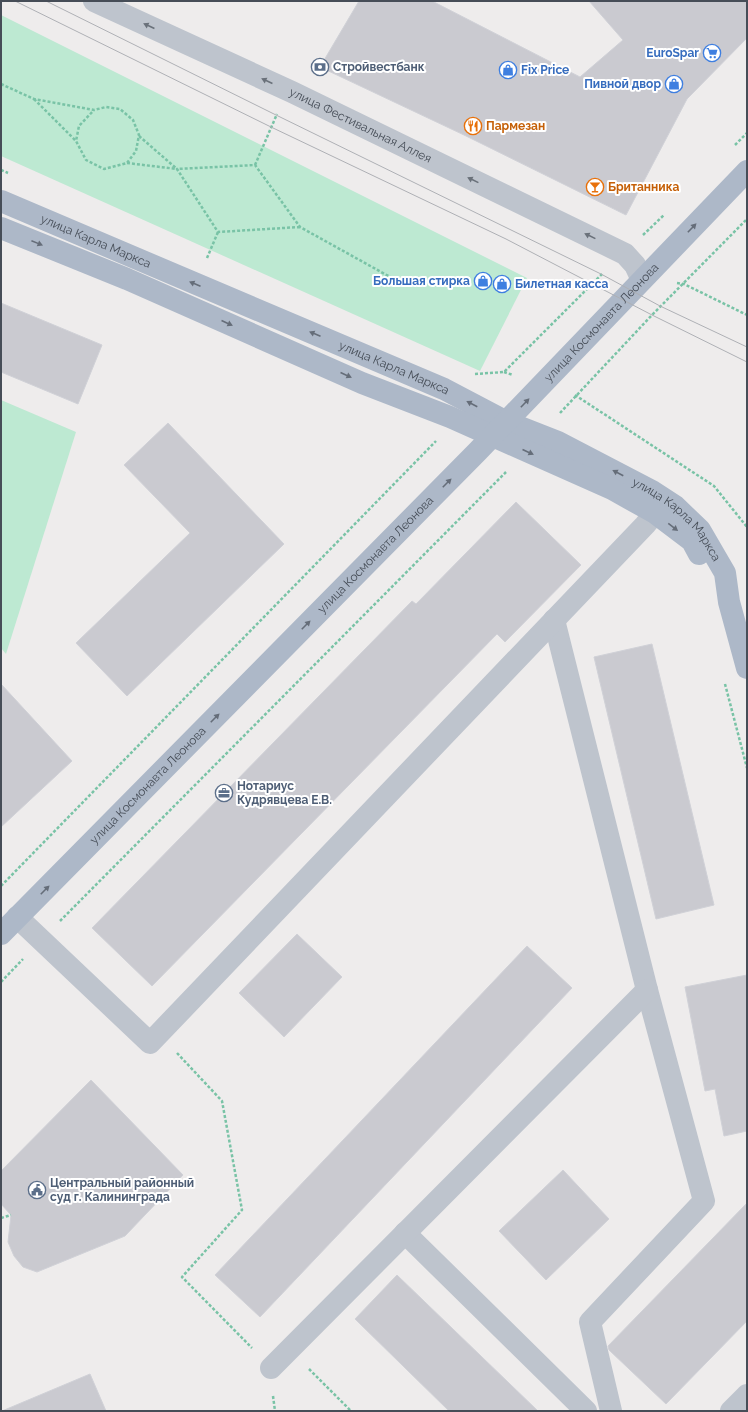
<svg xmlns="http://www.w3.org/2000/svg" width="748" height="1412" viewBox="0 0 748 1412" font-family="Raleway,sans-serif">
	<style>
		.green { fill: #bde9d2 }
		.building { fill: #cacad0; stroke: #d0d1d7 }
		.lines { fill: none; stroke-linecap: round; stroke-linejoin: round }
		.path { stroke: #79c3a6; stroke-width: 2.5; stroke-dasharray: 3 2; stroke-linecap: butt }
		.minor { stroke: #bec4cd; stroke-width: 22 }
		.major { stroke: #adb8c8; stroke-width: 22 }
		.tram { stroke: #aeb0b5; stroke-width: 1 }
		.oneway { fill: #6a717a }
		.oneway2 { fill: #656d79 }
		.labels { text-anchor: middle; dominant-baseline: central; stroke-width: 4; stroke-linejoin: round; paint-order: stroke }
		.shop-label { font-size: 12px; font-weight: bold; fill: #366cbe; stroke: #fff; text-anchor: end }
		.service-label { font-size: 12px; font-weight: bold; fill: #4e5e75; stroke: #fff; text-anchor: start }
		.street-label { font-size: 12px; fill: #464d57; stroke: #fff }
		.food-label { font-size: 12px; font-weight: bold; fill: #c56008; stroke: #fff; text-anchor: start }
	</style>
	<rect width="100%" height="100%" fill="#eeecec"/>
	<g class="green">
		<polygon points="1,15 527,278 480,371 1,156"/>
		<polygon points="1,400 76,432 6,654 1,648"/>
	</g>
	<g class="building">
		<polygon points="359,1 432,1 580,77 623,40 589,1 747,1 747,38 687,99 626,215 464,135 320,67"/>
		<polygon points="1,303 102,345 78,404 1,372"/>
		<polygon points="168,423 284,544 127,696 76,643 190,533 124,465"/>
		<polygon points="516,502 581,565 505,642 497,634 152,986 92,928 412,601 416,604"/>
		<polygon points="652,644 714,905 656,919 594,657"/>
		<polygon points="1,684 72,761 1,827"/>
		<polygon points="297,934 342,977 284,1037 239,993"/>
		<polygon points="527,946 572,988 260,1317 215,1275"/>
		<polygon points="747,975 747,1131 724,1136 715,1089 705,1091 685,987"/>
		<polygon points="91,1080 183,1175 125,1236 37,1272 23,1267 14,1256 8,1242 11,1215 1,1204 1,1171"/>
		<polygon points="563,1170 609,1219 546,1280 499,1231"/>
		<polygon points="747,1203 747,1321 666,1404 609,1350 608,1346"/>
		<polygon points="397,1275 538,1411 449,1411 355,1319"/>
		<polygon points="90,1374 106,1411 2,1411"/>
	</g>
	<g class="lines">
		<g class="path">
			<polyline points="1,84 34,99 94,110 106,107 120,109 133,120 139,135 136,151 127,163 104,169 86,160 76,141 79,126 94,110"/>
			<polyline points="34,99 76,141"/>
			<polyline points="139,136 177,169"/>
			<polyline points="735,145 747,133"/>
			<polyline points="127,163 177,169"/>
			<polyline points="255,165 277,114"/>
			<polyline points="1,170 8,173"/>
			<polyline points="300,227 218,232 177,169 255,165 300,227 401,283"/>
			<polyline points="643,235 664,215"/>
			<polyline points="207,258 218,232"/>
			<polyline points="677,283 684,284 747,315"/>
			<polyline points="504,372 513,375"/>
			<polyline points="475,374 504,372 602,274"/>
			<polyline points="575,395 714,486 747,527"/>
			<polyline points="560,413 652,315 747,219"/>
			<polyline points="725,684 747,768"/>
			<polyline points="1,886 436,441"/>
			<polyline points="60,921 506,472"/>
			<polyline points="1,982 23,959"/>
			<polyline points="177,1053 222,1101 242,1210 182,1277 252,1348"/>
			<polyline points="1,1218 11,1215"/>
			<polyline points="309,1369 351,1411"/>
			<polyline points="273,1396 275,1411"/>
		</g>
		<g class="minor">
			<path id="s1" d="M94,1L292,92L625,254L635,265L642,280"/>
			<polyline points="554,620 647,990 704,1201 590,1322 611,1411"/>
			<polyline points="17,917 150,1043 645,525 655,513"/>
			<polyline points="405,1233 586,1411"/>
			<polyline points="271,1368 647,990"/>
			<polyline points="731,1411 747,1395"/>
		</g>
		<g class="major">
			<path id="s2" d="M1,201L444,389L507,422L558,442L652,491L675,506L700,530L725,573L729,602L747,668"/>
			<polyline points="1,228 127,279 362,383 450,417 612,489 655,513 692,541 699,554"/>
			<path id="s3" d="M1,934L478,451L747,171"/>
		</g>
		<g class="tram">
			<polyline points="15,1 271,127 506,239 652,315 747,362"/>
			<polyline points="46,1 276,115 601,274 660,306 747,347"/>
		</g>
	</g>
	<defs><path id="oneway-solid" d="M-6-.8H1V-3.2L6.5 0L1 3.2V.8H-6Z"/></defs>
	<g class="oneway">
		<use href="#oneway-solid" transform="translate(149 26) rotate(-155)"/>
		<use href="#oneway-solid" transform="translate(267 81) rotate(-155)"/>
		<use href="#oneway-solid" transform="translate(473 180) rotate(-154)"/>
		<use href="#oneway-solid" transform="translate(590 236) rotate(-154)"/>
	</g>
	<g class="oneway2">
		<use href="#oneway-solid" transform="translate(692 228) rotate(-46)"/>
		<use href="#oneway-solid" transform="translate(37 243) rotate(22)"/>
		<use href="#oneway-solid" transform="translate(195 284) rotate(-157)"/>
		<use href="#oneway-solid" transform="translate(227 323) rotate(24)"/>
		<use href="#oneway-solid" transform="translate(315 334) rotate(-157)"/>
		<use href="#oneway-solid" transform="translate(346 375) rotate(24)"/>
		<use href="#oneway-solid" transform="translate(525 403) rotate(-46)"/>
		<use href="#oneway-solid" transform="translate(472 404) rotate(-152)"/>
		<use href="#oneway-solid" transform="translate(528 452) rotate(24)"/>
		<use href="#oneway-solid" transform="translate(618 473) rotate(-152)"/>
		<use href="#oneway-solid" transform="translate(447 483) rotate(-45)"/>
		<use href="#oneway-solid" transform="translate(673 527) rotate(38)"/>
		<use href="#oneway-solid" transform="translate(306 625) rotate(-45)"/>
		<use href="#oneway-solid" transform="translate(215 718) rotate(-45)"/>
		<use href="#oneway-solid" transform="translate(45 890) rotate(-45)"/>
	</g>
	<defs>
		<symbol id="supermarket-ring" viewBox="-11 -11 22 22"><circle r="9.5" fill="#fff" stroke="#3f7fe0" stroke-width="1.5"/><path d="M-6-5.5h2.5l.6 2H6L4.5 2H-2.5L-4.4-4H-6ZM-1.5 3.2a1.3 1.3 0 1 0 .1 0ZM3 3.2a1.3 1.3 0 1 0 .1 0Z" fill="#3f7fe0"/></symbol>
		<symbol id="bank-ring" viewBox="-11 -11 22 22"><circle r="9.5" fill="#fff" stroke="#5c6f8a" stroke-width="1.5"/><path d="M-6-4H6V4H-6ZM0-2.3a2.3 2.3 0 1 0 0 4.6a2.3 2.3 0 1 0 0-4.6Z" fill="#5c6f8a"/></symbol>
		<symbol id="shop-ring" viewBox="-11 -11 22 22"><circle r="9.5" fill="#fff" stroke="#3f7fe0" stroke-width="1.5"/><path d="M-5-2.5h2.3a2.7 3.5 0 0 1 5.4 0H5L5.5 6h-11ZM-1.5-2.5h3a1.5 2.3 0 0 0-3 0Z" fill="#3f7fe0"/></symbol>
		<symbol id="restaurant-ring" viewBox="-11 -11 22 22"><circle r="9.5" fill="#fff" stroke="#e8710a" stroke-width="1.5"/><path d="M-5-6h1v4h1v-4h1v4h1v-4h1v5L-1.5 .5V6h-2V.5L-5-1ZM5-6V6H3V1.5H1.5Q1.5-4 5-6Z" fill="#e8710a"/></symbol>
		<symbol id="bar-ring" viewBox="-11 -11 22 22"><circle r="9.5" fill="#fff" stroke="#e8710a" stroke-width="1.5"/><path d="M-6-5H6L.8 .8V4.5H3.5V6h-7V4.5H-.8V.8Z" fill="#e8710a"/></symbol>
		<symbol id="office-ring" viewBox="-11 -11 22 22"><circle r="9.5" fill="#fff" stroke="#5c6f8a" stroke-width="1.5"/><path d="M-6-3h4V-5.5h4V-3h4V5H-6ZM-1-4.5V-3h2v-1.5ZM-6 0V1H6V0Z" fill="#5c6f8a"/></symbol>
		<symbol id="civic-ring" viewBox="-11 -11 22 22"><circle r="9.5" fill="#fff" stroke="#5c6f8a" stroke-width="1.5"/><path d="M-.6-6.5H3V-4.5H.6V-3L4-1V1h2V6H-6V1h2V-1L-.6-3ZM-1.2 2.5V6h2.4V2.5Z" fill="#5c6f8a"/></symbol>
	</defs>
	<g fill-rule="evenodd">
		<use href="#supermarket-ring" x="702" y="43" width="20" height="20"/>
		<use href="#bank-ring" x="310" y="57" width="20" height="20"/>
		<use href="#shop-ring" x="498" y="60" width="20" height="20"/>
		<use href="#shop-ring" x="664" y="74" width="20" height="20"/>
		<use href="#restaurant-ring" x="463" y="116" width="20" height="20"/>
		<use href="#bar-ring" x="585" y="177" width="20" height="20"/>
		<use href="#shop-ring" x="473" y="271" width="20" height="20"/>
		<use href="#shop-ring" x="492" y="274" width="20" height="20"/>
		<use href="#office-ring" x="214" y="783" width="20" height="20"/>
		<use href="#civic-ring" x="27" y="1180" width="20" height="20"/>
	</g>
	<g class="labels">
		<g class="shop-label">
			<text x="699" y="53">EuroSpar</text>
			<text x="521" y="70" text-anchor="start">Fix Price</text>
			<text x="661" y="84">Пивной двор</text>
			<text x="470" y="281">Большая стирка</text>
			<text x="515" y="284" text-anchor="start">Билетная касса</text>
		</g>
		<g class="service-label">
			<text x="333" y="67">Стройвестбанк</text>
			<text x="237" y="786">Нотариус<tspan x="237" dy="14">Кудрявцева Е.В.</tspan></text>
			<text x="50" y="1183">Центральный районный<tspan x="50" dy="14">суд г. Калининграда</tspan></text>
		</g>
		<g class="street-label">
			<text stroke="none"><textPath href="#s1" startOffset="294">улица Фестивальная Аллея</textPath></text>
			<text stroke="none"><textPath href="#s2" startOffset="103">улица Карла Маркса</textPath></text>
			<text stroke="none"><textPath href="#s3" startOffset="857">улица Космонавта Леонова</textPath></text>
			<text stroke="none"><textPath href="#s2" startOffset="427">улица Карла Маркса</textPath></text>
			<text stroke="none"><textPath href="#s2" startOffset="751">улица Карла Маркса</textPath></text>
			<text stroke="none"><textPath href="#s3" startOffset="533">улица Космонавта Леонова</textPath></text>
			<text stroke="none"><textPath href="#s3" startOffset="209">улица Космонавта Леонова</textPath></text>
		</g>
		<g class="food-label">
			<text x="486" y="126">Пармезан</text>
			<text x="608" y="187">Британника</text>
		</g>
	</g>
	<rect width="748" height="1412" fill="none" stroke="#464d57" stroke-width="4"/>
</svg>
